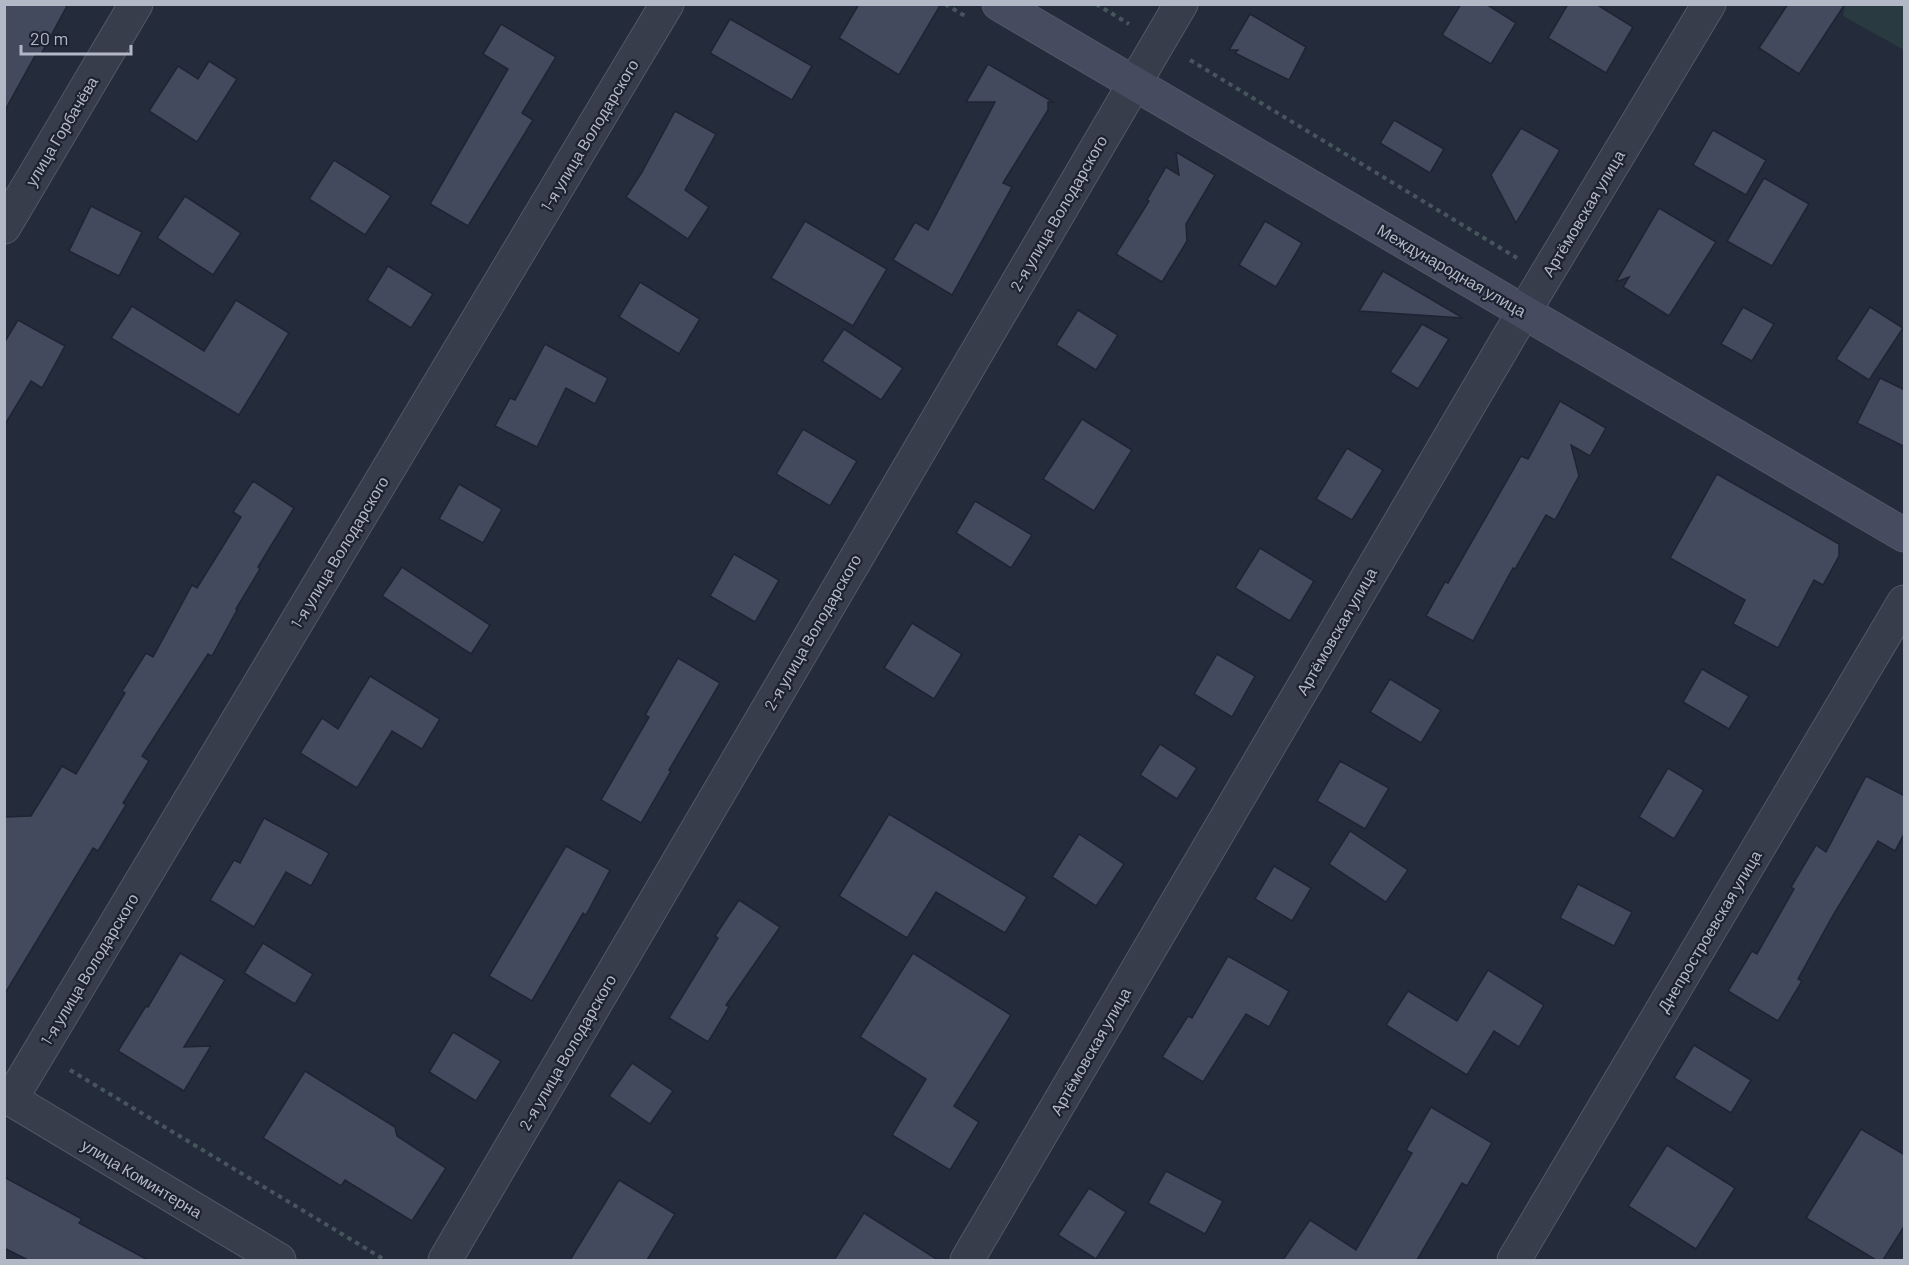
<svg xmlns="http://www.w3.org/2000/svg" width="1909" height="1265" viewBox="0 0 1909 1265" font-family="Barlow,sans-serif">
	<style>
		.green { fill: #293a40 }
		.building { fill: #434a5d; stroke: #1f2433; stroke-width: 1.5 }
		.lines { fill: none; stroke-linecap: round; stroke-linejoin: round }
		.street-casing { stroke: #535867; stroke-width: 35 }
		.secondary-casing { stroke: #535867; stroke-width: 35 }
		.path { stroke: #46565c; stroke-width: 4; stroke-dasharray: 4.5 4.5; stroke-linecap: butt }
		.street { stroke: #383d4c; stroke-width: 33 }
		.secondary { stroke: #464b5f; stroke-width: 33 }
		.labels { text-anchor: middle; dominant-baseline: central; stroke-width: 4.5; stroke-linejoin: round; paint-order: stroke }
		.street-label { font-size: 16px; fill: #b3b8c7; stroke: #1d2231 }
	</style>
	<rect width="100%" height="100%" fill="#242b3b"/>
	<polygon class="green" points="1845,5 1904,5 1904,50 1843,16"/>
	<g class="building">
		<polygon points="4,4 68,4 40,56 36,54 4,112"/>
		<polygon points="859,4 941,4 899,75 839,38"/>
		<polygon points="1461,4 1486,4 1516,23 1491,64 1442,35"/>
		<polygon points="1568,4 1596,4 1633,27 1606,73 1548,38"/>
		<polygon points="1788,4 1845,4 1799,74 1759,48"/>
		<polygon points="1250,14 1306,47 1289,80 1235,53 1238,50 1229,50"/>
		<polygon points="730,19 812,66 792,100 710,53"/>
		<polygon points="501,24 556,57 522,113 533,120 468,226 430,204 508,69 483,54"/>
		<polygon points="209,61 237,79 197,142 149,111 178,66 198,79"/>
		<polygon points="988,64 1053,102 1048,102 1048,110 1003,183 1012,187 952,295 893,260 915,222 928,230 995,102 966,102"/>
		<polygon points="675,111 716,134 685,190 709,207 688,239 626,197 642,172"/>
		<polygon points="1394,120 1444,149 1430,173 1380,143"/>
		<polygon points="1521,128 1560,150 1516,223 1491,175"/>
		<polygon points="1713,130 1766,160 1746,195 1693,165"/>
		<polygon points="1176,152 1215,175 1186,224 1187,241 1162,282 1116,254 1149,201 1147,200 1166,167 1179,175"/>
		<polygon points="334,160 391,196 365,235 309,199"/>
		<polygon points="1764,178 1809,204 1772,266 1727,241"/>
		<polygon points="185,196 241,233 213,275 157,238"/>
		<polygon points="91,206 142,232 119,276 69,251"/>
		<polygon points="1659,208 1716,242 1669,316 1623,287 1629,277 1616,282"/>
		<polygon points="805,221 887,269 853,326 771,278"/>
		<polygon points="1265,221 1302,243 1276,287 1239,265"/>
		<polygon points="388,266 433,294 411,328 367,300"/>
		<polygon points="1383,271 1463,318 1359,311"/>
		<polygon points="640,282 700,319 679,354 619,317"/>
		<polygon points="236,300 289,333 239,415 111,338 132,306 204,351"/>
		<polygon points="1743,307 1774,324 1752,361 1721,344"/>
		<polygon points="1870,307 1903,328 1869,380 1836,359"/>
		<polygon points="1078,310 1118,335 1096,370 1056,345"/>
		<polygon points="18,320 65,346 42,388 31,381 4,426 4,343"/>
		<polygon points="1422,324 1449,339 1418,389 1390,372"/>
		<polygon points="844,329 903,368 881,400 822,361"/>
		<polygon points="545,344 608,378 595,404 566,388 537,447 495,426 510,398 515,400"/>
		<polygon points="1880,378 1905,390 1905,447 1857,423"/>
		<polygon points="1560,401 1606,428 1590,456 1571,445 1579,476 1555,520 1546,515 1515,569 1513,568 1473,641 1426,616 1445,582 1448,583 1521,456 1528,459"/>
		<polygon points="1082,419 1132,450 1094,511 1043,479"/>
		<polygon points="803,429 857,461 830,506 776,474"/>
		<polygon points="1347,448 1383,470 1352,520 1316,499"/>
		<polygon points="1717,474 1839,544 1839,556 1823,585 1814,580 1778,648 1733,624 1745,600 1670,558"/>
		<polygon points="253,481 294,508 258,567 260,569 236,609 237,610 212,656 208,654 142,756 149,761 123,803 126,805 98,851 93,848 4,995 4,817 31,816 62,766 76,774 125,693 122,691 146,653 153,657 192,585 197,588 241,517 233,512"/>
		<polygon points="459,484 502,509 483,543 439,519"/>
		<polygon points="975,501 1032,535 1011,568 956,533"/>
		<polygon points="1260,548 1314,581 1290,621 1235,588"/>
		<polygon points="734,554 779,580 755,622 710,596"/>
		<polygon points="402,567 490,625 471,654 382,596"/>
		<polygon points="912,623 962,654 934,699 884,668"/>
		<polygon points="1217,654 1255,676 1232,717 1194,694"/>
		<polygon points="678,658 720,683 669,770 671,771 641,823 601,800 649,717 645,715"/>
		<polygon points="1702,669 1749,696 1729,729 1683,702"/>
		<polygon points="370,676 440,719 422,749 392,731 357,788 300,753 322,718 338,729"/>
		<polygon points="1390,679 1441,710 1421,743 1370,712"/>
		<polygon points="1160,744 1197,768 1177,799 1140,775"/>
		<polygon points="1340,761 1389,788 1365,829 1317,801"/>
		<polygon points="1668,768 1704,790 1674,839 1639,817"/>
		<polygon points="1866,776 1905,796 1905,832 1895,851 1878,841 1832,917 1798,979 1802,981 1778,1021 1728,991 1752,951 1757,954 1794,889 1791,887 1816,845 1826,852"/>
		<polygon points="889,814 1027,897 1005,933 936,892 907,938 839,896"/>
		<polygon points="264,818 329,853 311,886 286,872 254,927 210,900 234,860 240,863"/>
		<polygon points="1350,831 1408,870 1386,902 1329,864"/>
		<polygon points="1079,834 1124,864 1096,906 1052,877"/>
		<polygon points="566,846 610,870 586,915 583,913 532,1001 489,976"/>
		<polygon points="1274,866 1311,888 1292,921 1255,899"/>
		<polygon points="1578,884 1632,912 1614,946 1560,918"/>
		<polygon points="739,900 780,927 726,1005 729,1007 708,1042 669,1018 718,938 715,936"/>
		<polygon points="263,943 313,974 295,1004 244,973"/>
		<polygon points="180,953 225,980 184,1047 211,1046 184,1091 118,1051 146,1006 148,1007"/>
		<polygon points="913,953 1011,1015 954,1106 979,1122 950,1170 892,1135 926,1079 860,1037"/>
		<polygon points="1228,956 1289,991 1269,1027 1246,1014 1203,1082 1162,1057 1188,1016 1192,1018"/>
		<polygon points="1488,970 1544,1005 1519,1047 1494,1031 1467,1075 1386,1025 1408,991 1457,1021"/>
		<polygon points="453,1032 501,1061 476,1101 429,1072"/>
		<polygon points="1694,1045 1751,1080 1731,1113 1674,1078"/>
		<polygon points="632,1063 673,1091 650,1124 609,1096"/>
		<polygon points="305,1071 395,1127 397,1136 446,1168 412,1221 345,1180 341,1186 263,1138"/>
		<polygon points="1431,1107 1492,1143 1467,1186 1462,1183 1417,1260 1283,1260 1310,1220 1356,1250 1412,1153 1406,1150"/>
		<polygon points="1861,1129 1905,1155 1905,1225 1883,1260 1876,1260 1806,1218"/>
		<polygon points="1667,1145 1735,1188 1696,1249 1628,1206"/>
		<polygon points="1166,1171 1223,1201 1205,1234 1148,1203"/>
		<polygon points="4,1177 82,1219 79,1223 148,1260 28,1260 4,1248"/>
		<polygon points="619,1180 675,1214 647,1260 570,1260"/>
		<polygon points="1089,1188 1126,1212 1096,1259 1058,1235"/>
		<polygon points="864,1213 938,1260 834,1260"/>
	</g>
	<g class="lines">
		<defs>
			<g id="street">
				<polyline points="4,227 136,4"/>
				<polyline points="4,1095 279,1260"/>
				<polyline points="11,1099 667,4"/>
				<polyline points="445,1260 1181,4"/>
				<polyline points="967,1260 1510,335 1709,4"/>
				<polyline points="1514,1260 1904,602"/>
			</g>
			<polyline id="secondary" points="999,4 1904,535"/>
		</defs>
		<use href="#street" class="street-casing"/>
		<use href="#secondary" class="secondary-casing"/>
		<g class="path">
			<polyline points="945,4 965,16"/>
			<polyline points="1096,4 1129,24"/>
			<polyline points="1190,60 1517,258"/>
			<polyline points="70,1070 385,1260"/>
		</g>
		<use href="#street" class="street"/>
		<use href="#secondary" class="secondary"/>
	</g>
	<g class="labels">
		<g class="street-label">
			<text transform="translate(61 131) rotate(-59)">улица Горбачёва</text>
			<text transform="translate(589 135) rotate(-59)">1-я улица Володарского</text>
			<text transform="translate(1058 213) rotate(-60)">2-я улица Володарского</text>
			<text transform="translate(1583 213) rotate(-59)">Артёмовская улица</text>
			<text transform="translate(1452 270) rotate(30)">Международная улица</text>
			<text transform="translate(339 552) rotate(-59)">1-я улица Володарского</text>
			<text transform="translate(1336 631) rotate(-60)">Артёмовская улица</text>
			<text transform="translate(812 632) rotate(-60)">2-я улица Володарского</text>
			<text transform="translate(1709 931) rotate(-59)">Днепростроевская улица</text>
			<text transform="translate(89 969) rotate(-59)">1-я улица Володарского</text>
			<text transform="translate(1090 1051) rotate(-60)">Артёмовская улица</text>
			<text transform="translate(567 1052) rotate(-60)">2-я улица Володарского</text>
			<text transform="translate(142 1178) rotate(31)">улица Коминтерна</text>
		</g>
	</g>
	<rect width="1909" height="1265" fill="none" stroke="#b3b8c7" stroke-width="12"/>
	<path d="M21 45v9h110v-9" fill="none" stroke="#b3b8c7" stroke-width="3"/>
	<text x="30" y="45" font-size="18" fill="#b3b8c7" stroke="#1d2231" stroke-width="4.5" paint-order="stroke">20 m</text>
</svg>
